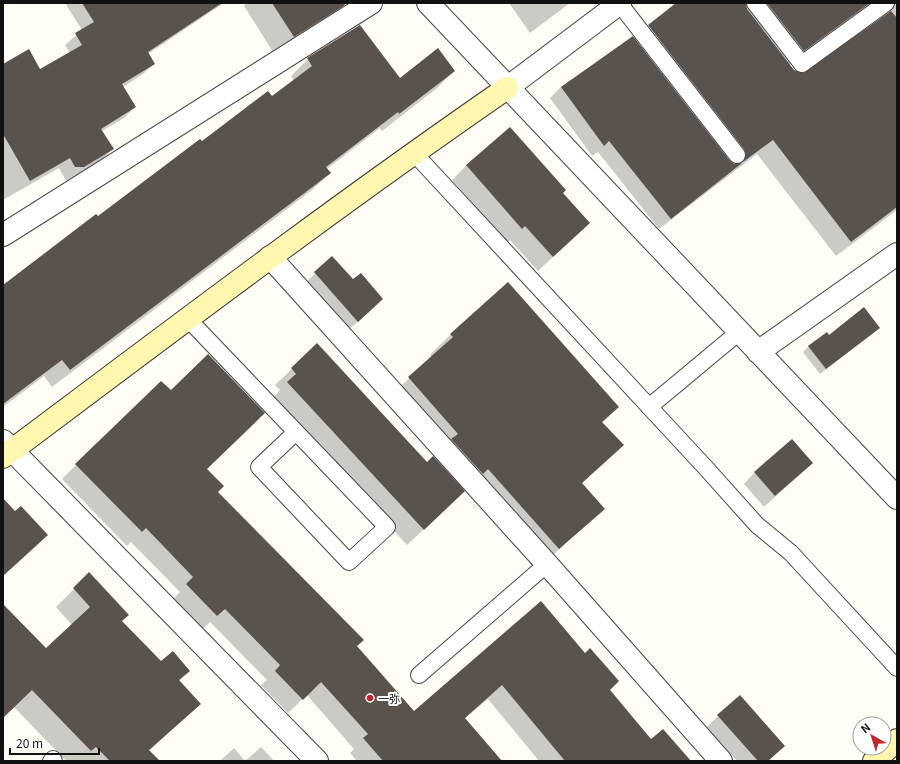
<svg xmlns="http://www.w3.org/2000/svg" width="900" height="764" viewBox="0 0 900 764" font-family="Georgia,'Noto Sans JP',serif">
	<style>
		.shadow { fill: #0003; fill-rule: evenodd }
		.building { fill: #5a524d }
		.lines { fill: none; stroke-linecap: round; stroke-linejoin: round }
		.lane-casing { stroke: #444; stroke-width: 18 }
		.street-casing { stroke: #444; stroke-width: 24 }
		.secondary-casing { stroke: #333; stroke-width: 24 }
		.lane { stroke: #fff; stroke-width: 16 }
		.street { stroke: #fff; stroke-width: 22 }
		.secondary { stroke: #fff6b0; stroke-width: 22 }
		.poi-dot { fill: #c4262e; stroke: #fff; stroke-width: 1.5 }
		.labels { text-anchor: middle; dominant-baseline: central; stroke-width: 4; stroke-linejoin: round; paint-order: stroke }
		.poi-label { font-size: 11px; fill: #111; stroke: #fff; text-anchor: start }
	</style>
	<rect width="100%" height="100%" fill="#fffdf5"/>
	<g class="shadow">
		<polygon points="65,3 224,3 148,54 154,64 143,74 123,87 135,107 124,118 102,131 112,149 102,160 66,181 59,168 3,200 3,65 40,70 70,53 65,45 82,30"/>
		<polygon points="247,3 342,3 344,5 325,23 275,55 244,6"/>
		<polygon points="509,3 570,3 530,33"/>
		<path d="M678,3H897V210L836,256L757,154L659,229L598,152L592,156L550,98L561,87L632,38L693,115L704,104L651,27ZM865,10L879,13L880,20L803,75L794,71L789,65Z"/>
		<polygon points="308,59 400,79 454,71 437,88 382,131 380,128 327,169 330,173 312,190 52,387 44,376 3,407 3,286 202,142 272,98 294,81 291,76"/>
		<polygon points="467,165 562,193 589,223 538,271 510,240 507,243 452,180"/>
		<polygon points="332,258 353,281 371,310 346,332 304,284"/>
		<polygon points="873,333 820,374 803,352 808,347 829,336"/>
		<polygon points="451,334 618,407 602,423 622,445 581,484 603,508 538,569 467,489 407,545 272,399 280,390 275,385 317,345 427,463 438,454 388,398 432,357 430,355"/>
		<polygon points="812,463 764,507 744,484 755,472"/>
		<polygon points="76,465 206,469 216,492 414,712 541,603 651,741 688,761 539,761 488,699 464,719 500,761 357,761 350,753 354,749 307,695 288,713 261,685 267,680 210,622 202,630 173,599 180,592 131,542 127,546 62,479"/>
		<polygon points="89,574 121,621 161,662 189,671 179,681 199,704 149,751 158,761 66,761 14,707 3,717 3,605 46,649 72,625 56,607"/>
		<polygon points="718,716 783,746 768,761 737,761 707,727"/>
		<polygon points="261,747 274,761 220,761 234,748 245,761"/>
	</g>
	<g class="building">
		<polygon points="82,3 222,3 148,52 155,64 122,84 136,107 101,129 114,149 84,167 75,167 70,158 30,181 3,134 3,64 29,49 40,69 82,45 75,33 94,22"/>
		<polygon points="272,3 344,3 345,5 294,37"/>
		<polygon points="676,3 746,3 747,9 794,70 803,73 891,11 897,18 897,207 851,242 773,140 743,162 746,154 744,149 648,25"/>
		<polygon points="767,3 870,3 804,51"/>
		<polygon points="360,25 400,78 438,48 455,71 399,114 398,112 326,167 331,173 70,370 62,360 3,404 3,285 96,214 98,216 200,139 202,141 268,91 272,96 312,66 307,58"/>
		<polygon points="633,36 730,161 734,164 742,163 671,219 609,141 604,146 561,87"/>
		<polygon points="510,127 566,190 563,193 590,223 553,257 525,226 522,229 466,165"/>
		<polygon points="332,256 353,279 361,273 383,299 358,322 314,272"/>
		<polygon points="508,282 619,407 602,422 624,445 582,483 605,509 559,549 488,469 483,474 451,439 458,434 408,377 453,337 450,334"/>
		<polygon points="864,307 880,328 826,369 808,346 827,332 829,335"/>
		<polygon points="317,343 427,462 433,456 465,491 424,530 287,382 296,374 291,368"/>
		<polygon points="208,354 265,413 207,469 224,486 218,492 364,640 357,646 414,711 541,601 585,653 590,648 619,681 610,690 651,739 663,729 691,761 565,761 502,685 465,718 502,761 383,761 363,738 368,734 321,682 303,700 275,671 280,665 225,609 217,616 186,584 193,577 146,528 142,532 75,464 161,381 171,390"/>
		<polygon points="792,439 813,463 775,496 754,472"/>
		<polygon points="3,498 15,511 21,506 48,535 3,576"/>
		<polygon points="89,572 129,615 122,621 161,661 173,651 190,671 179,680 201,704 149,750 160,761 110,761 96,747 91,751 32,690 3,718 3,604 46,648 90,607 73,588"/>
		<polygon points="740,695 785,746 768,761 758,761 717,715"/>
	</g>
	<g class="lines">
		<defs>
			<g id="lane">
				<polyline points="619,3 737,155"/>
				<polyline points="755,3 802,64 886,3"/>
				<polyline points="414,153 705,467 757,525 791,553 897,668"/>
				<polyline points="189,320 387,527 349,562 259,467 296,432"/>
				<polyline points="649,407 739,332"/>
				<polyline points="419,675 547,564"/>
				<polyline points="51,761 53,759 54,761"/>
			</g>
			<g id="street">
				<polyline points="428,3 897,498"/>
				<polyline points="507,88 620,3"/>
				<polyline points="3,235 371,3"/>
				<polyline points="270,257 547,564 721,761"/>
				<polyline points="758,352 897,254"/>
				<polyline points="3,441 317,761"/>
			</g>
			<g id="secondary">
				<path d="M3,457C170,332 336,206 507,88"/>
				<polyline points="874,761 897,740"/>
			</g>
		</defs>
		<use href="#lane" class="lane-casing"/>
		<use href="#street" class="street-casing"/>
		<use href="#secondary" class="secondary-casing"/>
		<use href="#lane" class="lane"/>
		<use href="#street" class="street"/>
		<use href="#secondary" class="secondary"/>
	</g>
	<circle class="poi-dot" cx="370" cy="698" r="4"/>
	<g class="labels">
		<g class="poi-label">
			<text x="378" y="698">一弥</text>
		</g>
	</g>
	<rect width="900" height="764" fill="none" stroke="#111111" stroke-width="8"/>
	<g transform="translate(872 736) rotate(321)"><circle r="19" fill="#ffffff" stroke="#a0a0a0"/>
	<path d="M0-3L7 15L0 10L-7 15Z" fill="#c4262e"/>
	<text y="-6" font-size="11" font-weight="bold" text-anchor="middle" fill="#111111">N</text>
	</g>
	<path d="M10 748v6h89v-6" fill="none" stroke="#111111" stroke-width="2"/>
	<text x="16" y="748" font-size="12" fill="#111111" stroke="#ffffff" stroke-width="3" paint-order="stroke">20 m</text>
</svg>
